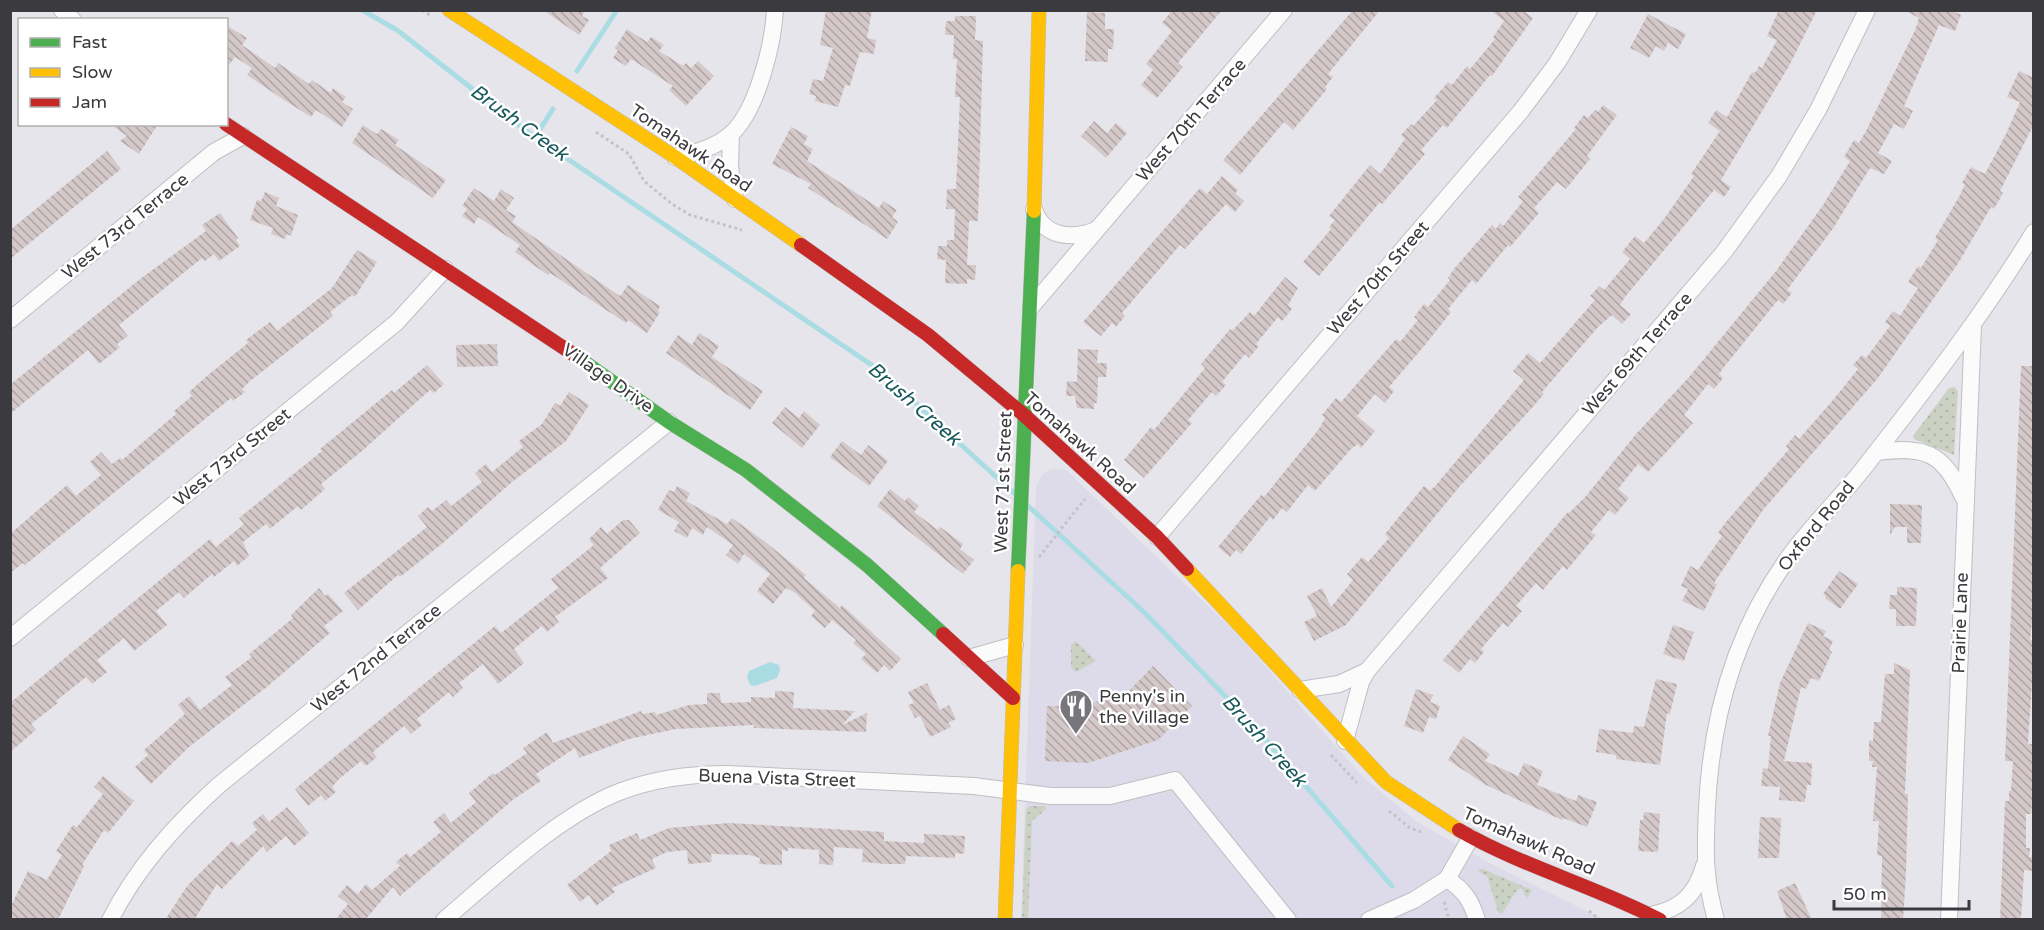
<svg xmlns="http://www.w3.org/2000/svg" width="2044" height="930" viewBox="0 0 2044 930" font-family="'Varela Round',sans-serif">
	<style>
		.built { fill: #dddbe9 }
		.green { fill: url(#green-dots) }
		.water { fill: #a9dde3 }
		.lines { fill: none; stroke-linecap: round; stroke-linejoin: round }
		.stream { stroke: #a9dde3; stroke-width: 5 }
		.building { fill: url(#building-back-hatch) }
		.street-casing { stroke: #bfbec3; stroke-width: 18 }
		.fast-casing { stroke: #bfbec3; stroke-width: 15 }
		.slow-casing { stroke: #bfbec3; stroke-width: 15 }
		.jam-casing { stroke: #bfbec3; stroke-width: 15 }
		.path { stroke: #c4c4c7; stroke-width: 3; stroke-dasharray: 3 3; stroke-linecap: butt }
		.street { stroke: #fbfbfc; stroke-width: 16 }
		.fast { stroke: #4caf50; stroke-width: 14 }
		.slow { stroke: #ffc107; stroke-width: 14 }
		.jam { stroke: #c62828; stroke-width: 14 }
		.labels { text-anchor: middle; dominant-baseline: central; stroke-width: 5; stroke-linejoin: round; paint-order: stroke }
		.street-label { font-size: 18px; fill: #3b3b3f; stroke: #fff }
		.poi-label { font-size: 18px; fill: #3b3b3f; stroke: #fff; text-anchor: start }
		.water-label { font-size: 20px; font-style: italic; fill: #18595c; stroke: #fff }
	</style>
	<defs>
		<pattern id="green-dots" width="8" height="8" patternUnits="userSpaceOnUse" patternTransform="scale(1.5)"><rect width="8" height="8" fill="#cbd2c4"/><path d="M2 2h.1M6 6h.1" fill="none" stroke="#afb5a9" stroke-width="1.8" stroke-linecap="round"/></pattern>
		<pattern id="building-back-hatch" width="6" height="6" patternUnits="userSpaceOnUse" patternTransform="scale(1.5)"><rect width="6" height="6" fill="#d5c8c9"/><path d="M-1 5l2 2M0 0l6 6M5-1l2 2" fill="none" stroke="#aea4a5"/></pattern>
	</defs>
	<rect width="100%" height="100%" fill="#e6e5eb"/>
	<polygon class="built" points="1052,469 1066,470 1233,630 1363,777 1417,822 1497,867 1603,919 1021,920 1036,487 1042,474"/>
	<g class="green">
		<polygon points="1954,387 1958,391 1954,455 1914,439 1913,436 1949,388"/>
		<polygon points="1076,641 1096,661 1076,672 1071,667 1071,644"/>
		<polygon points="1030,806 1045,806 1046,809 1032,821 1028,919 1022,919 1026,810"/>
		<polygon points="1479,869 1483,869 1532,890 1527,898 1521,888 1517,890 1502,914 1498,912 1487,876 1478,871"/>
	</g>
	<polygon class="water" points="770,662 779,665 780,670 777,678 755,686 750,685 747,677 749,671"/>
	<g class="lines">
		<g class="stream">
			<polyline points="362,10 397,30 525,130 879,370 1015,494"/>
			<polyline points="577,71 617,10"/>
			<polyline points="535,137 553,109"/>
			<polyline points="1026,504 1145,613 1254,726 1392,886"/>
		</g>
	</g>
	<g class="building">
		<polygon points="543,10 585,10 582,16 589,20 579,35"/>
		<polygon points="826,10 872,10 867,38 876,40 874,54 860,52 850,86 845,85 838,107 815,101 816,96 809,94 813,79 823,81 833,48 820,45"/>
		<polygon points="1172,10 1222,10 1178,63 1183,67 1157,98 1141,85 1153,70 1146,64 1172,31 1162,23"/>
		<polygon points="1353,10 1380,10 1328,74 1333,77 1325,87 1327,89 1293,130 1284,122 1240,175 1223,160"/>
		<polygon points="1490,10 1522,10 1533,18 1492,76 1490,75 1447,128 1443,125 1421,150 1425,154 1382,204 1380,202 1319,276 1303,262 1331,229 1329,227 1335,220 1329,216 1370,165 1380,174 1405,139 1401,135 1411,124 1413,126 1437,100 1434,98 1448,82 1452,85 1467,66 1470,69 1495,39 1493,37 1504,21"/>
		<polygon points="1779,10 1817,10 1789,66 1721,180 1731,187 1724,197 1714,190 1625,297 1620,305 1631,314 1622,324 1612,315 1598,327 1542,392 1544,394 1531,409 1460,486 1346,625 1314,641 1304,622 1317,616 1307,596 1322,588 1331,607 1353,580 1347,574 1362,557 1368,562 1389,538 1385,534 1424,486 1430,491 1436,485 1524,380 1513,371 1528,353 1540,363 1595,300 1590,296 1599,286 1604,290 1630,259 1622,252 1635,236 1644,243 1664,219 1694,176 1691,174 1720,131 1708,123 1716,110 1727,117 1752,72 1755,73 1759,66 1762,68 1777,40 1767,36"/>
		<polygon points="1904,10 1950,10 1961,15 1955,31 1939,25 1904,106 1913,111 1904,129 1894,124 1878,153 1892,161 1884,174 1870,168 1834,227 1787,290 1792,293 1783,304 1778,300 1724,367 1719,374 1723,378 1714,389 1708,384 1684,415 1693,423 1648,472 1638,464 1618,489 1629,498 1615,515 1609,510 1591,532 1596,535 1567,570 1563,566 1543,590 1536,583 1516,606 1522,611 1508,627 1503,623 1481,649 1484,652 1475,663 1470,659 1459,673 1443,660 1568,512 1569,513 1586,496 1636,434 1690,376 1776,271 1823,205 1850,161 1844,157 1854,140 1859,143 1866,131 1916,28 1919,18"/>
		<polygon points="1087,12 1105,13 1105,29 1114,29 1113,49 1108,49 1108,62 1085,61"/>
		<polygon points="1648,14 1686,34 1678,49 1668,43 1664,51 1656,46 1649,58 1630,48"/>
		<polygon points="955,16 976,16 975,40 983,41 978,221 969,221 967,265 976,265 975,280 967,279 967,284 945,283 946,260 937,259 938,246 947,246 947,240 954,240 955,209 946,209 947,189 956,189 960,97 955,97 957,59 953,59 954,35 945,35 946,21 955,21"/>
		<polygon points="226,25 247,38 242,45 275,68 278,63 309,84 312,80 331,93 333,88 346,97 342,102 353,109 342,127 316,110 311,117 281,98 247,75 252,68 235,57 226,69"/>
		<polygon points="627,29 647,42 651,37 664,45 659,51 683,66 686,63 691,68 698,61 714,76 686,106 669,90 673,86 631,59 626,66 613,58 618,50 615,48"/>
		<polygon points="2019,71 2032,77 2034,74 2034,124 2000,191 2003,193 1994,209 1991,207 1959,262 1878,378 1763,510 1714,583 1717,584 1704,611 1682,601 1688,589 1681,586 1690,566 1698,570 1722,536 1718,533 1726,522 1789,449 1786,446 1795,435 1799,439 1833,400 1858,369 1853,365 1862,355 1866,358 1890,326 1885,322 1893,311 1900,316 1918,288 1908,282 1918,266 1921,268 1938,240 1935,238 1960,195 1965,184 1962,183 1971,167 1985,174 2006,134 2020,102 2007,97"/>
		<polygon points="1603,105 1617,115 1587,156 1590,159 1566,189 1557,182 1534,208 1539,213 1510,247 1508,245 1476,284 1472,280 1448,309 1451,312 1425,345 1389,387 1394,391 1385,403 1375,394 1357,416 1375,431 1361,448 1358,444 1351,449 1315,491 1308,485 1287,512 1282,508 1273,520 1270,517 1241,554 1236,550 1230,557 1218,547 1261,495 1264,497 1319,429 1325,418 1322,415 1336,398 1341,402 1396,339 1400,342 1418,320 1414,317 1424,304 1428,307 1450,280 1448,278 1454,269 1492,225 1496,229 1500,223 1503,226 1523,201 1518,197 1576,129 1574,128 1584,115 1588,118 1595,110 1598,112"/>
		<polygon points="1094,121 1107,133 1116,123 1127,133 1106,158 1081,136"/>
		<polygon points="110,124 158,124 139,154 120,141 127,136"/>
		<polygon points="363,125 377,134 381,129 399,140 395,145 446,180 433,198 352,143"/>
		<polygon points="791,127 808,136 804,144 813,149 807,161 879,208 883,201 897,210 892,217 898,222 887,239 808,188 811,184 772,164"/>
		<polygon points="107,151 121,169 10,259 10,230"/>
		<polygon points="1222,176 1238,190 1235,193 1244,201 1235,212 1226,204 1185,249 1180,245 1122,313 1125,316 1116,327 1112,323 1101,336 1083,322 1200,188 1207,194"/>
		<polygon points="474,188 494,201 501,189 514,198 506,210 516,216 512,222 620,296 628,285 660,306 658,311 660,312 647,333 628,320 626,323 550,273 548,275 515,252 520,245 478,217 474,224 462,216 467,209 462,206"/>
		<polygon points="265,192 279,198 276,206 298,215 291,236 287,234 285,239 271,234 273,228 250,220 257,200 261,201"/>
		<polygon points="220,213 238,238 236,240 240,246 219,261 214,254 205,261 202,258 119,325 128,336 117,344 120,347 99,364 88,350 10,414 10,385 140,279 206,231 202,225"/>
		<polygon points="357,250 377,262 355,297 352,295 330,312 333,316 249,382 242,389 245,392 233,401 231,398 25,565 23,563 10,573 10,534 67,485 76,496 101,475 90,462 101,452 112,464 120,458 122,460 176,414 174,411 192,396 189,392 208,375 248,343 246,340 270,322 277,331 332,288"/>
		<polygon points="1285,277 1298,288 1288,305 1292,309 1282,321 1278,317 1256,344 1259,346 1249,358 1245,354 1222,382 1226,385 1216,396 1212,392 1188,420 1192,423 1144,478 1124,460 1151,427 1154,430 1205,368 1201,364 1230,329 1232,331 1250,312 1254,316"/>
		<polygon points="699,333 719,346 712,357 763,391 750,410 666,353 678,335 692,345"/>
		<polygon points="497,344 498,366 457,367 456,345"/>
		<polygon points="1078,349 1098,350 1097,363 1107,363 1106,377 1098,377 1097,403 1094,403 1094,409 1077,408 1075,396 1066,396 1067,381 1077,382"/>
		<polygon points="427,365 444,384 434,393 430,390 362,451 321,484 325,489 301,510 298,506 270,529 266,524 243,542 249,556 237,566 234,561 214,577 212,574 184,598 179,592 156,611 167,625 134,651 124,638 97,660 107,672 92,684 86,677 56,701 58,703 31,724 36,730 10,752 10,703 210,539 216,547 244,524 239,518 322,451 320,449 392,390 394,393"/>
		<polygon points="2021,366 2034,366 2034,604 2030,640 2034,640 2034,648 2028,744 2034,744 2034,778 2031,814 2026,814 2026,848 2030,848 2029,857 2034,857 2034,871 2024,870 2021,920 2000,920 2005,801 2009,801 2009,791 2011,791 2013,761 2005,761"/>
		<polygon points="569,392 589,405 566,441 512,482 443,543 400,577 398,575 358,610 344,593 427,527 418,516 428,507 432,511 446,500 451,506 482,482 475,473 486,464 492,472 523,447 519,441 542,424 555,403 560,406"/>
		<polygon points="785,407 799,418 804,411 820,425 802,448 772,423"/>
		<polygon points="842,441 861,455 868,445 888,461 869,486 830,457"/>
		<polygon points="677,486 690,493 686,501 727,524 732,518 764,541 806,575 804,578 840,608 842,605 901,659 890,671 884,665 877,673 861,659 866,654 853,643 856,640 832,620 825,628 811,616 815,611 794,592 786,588 773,604 757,591 770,574 744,554 738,564 726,555 733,545 707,527 703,535 692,528 687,538 674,531 679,522 658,510 669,490 674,492"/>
		<polygon points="890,489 905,501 908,497 919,506 914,512 938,530 940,527 963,544 960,549 974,560 963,574 877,506"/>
		<polygon points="1890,504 1922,505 1921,543 1907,543 1907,527 1895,527 1890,535"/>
		<polygon points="623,520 629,520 640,533 600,568 608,578 555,617 559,622 547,632 542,626 514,649 524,663 498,684 483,664 459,683 463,688 453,697 449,692 417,719 422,725 411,734 404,726 373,752 377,757 366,766 361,761 339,779 332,787 336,792 325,801 321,795 308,806 295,789 495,626 501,633 558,588 551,579 594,545 589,539 601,527 607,534"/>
		<polygon points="1839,571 1858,584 1840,609 1825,598 1826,596 1823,594"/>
		<polygon points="1897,587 1917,588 1916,626 1896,626 1896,609 1889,609 1890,595 1897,595"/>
		<polygon points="319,588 325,596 328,594 343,611 324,626 330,633 268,686 189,747 151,784 135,767 148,755 144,750 185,714 178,705 189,696 200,710 232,685 225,677 252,657 249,654 293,618 291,615"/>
		<polygon points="1808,623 1826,631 1823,636 1833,641 1829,650 1832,652 1819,681 1811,678 1806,689 1801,687 1784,761 1812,763 1811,785 1807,785 1805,802 1779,800 1780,787 1761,786 1763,768 1768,769 1771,736 1768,736 1780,683"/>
		<polygon points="1673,625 1694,632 1684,661 1663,654"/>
		<polygon points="1894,663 1910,670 1905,794 1908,794 1906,873 1903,920 1881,920 1882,856 1877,855 1879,821 1873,821 1877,767 1872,767 1873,761 1869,761 1869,740 1873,741 1874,722 1881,722 1885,674 1894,674"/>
		<polygon points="1153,666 1192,706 1158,740 1088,763 1045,761 1047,706 1082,706 1128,692"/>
		<polygon points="1656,679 1677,684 1670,714 1667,713 1660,765 1616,759 1616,755 1596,752 1599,729 1633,733 1634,726 1644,727"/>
		<polygon points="927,683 940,710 949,705 956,719 948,723 951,727 930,737 920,716 915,718 908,705 914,703 908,692"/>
		<polygon points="1416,689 1433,695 1430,702 1440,706 1436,719 1429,717 1423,733 1404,726"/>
		<polygon points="775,691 794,692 793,708 855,711 842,725 867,713 866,732 754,728 754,725 676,729 629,739 579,758 575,748 536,774 541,781 514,799 400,896 393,887 365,920 335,920 348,904 338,896 347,885 358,894 366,884 372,890 400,866 396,862 407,853 410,857 441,832 433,822 444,813 451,823 476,802 469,793 493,773 495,775 527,753 523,748 547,732 553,743 641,711 642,714 655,712 656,715 689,705 707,704 707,693 720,693 721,703 751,702 751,697 775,698"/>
		<polygon points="1463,736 1490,754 1485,761 1518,776 1524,763 1543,771 1537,785 1576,801 1578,795 1597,802 1587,827 1563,818 1562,820 1486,785 1448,760"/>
		<polygon points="103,776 134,801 108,833 104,830 82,865 84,866 58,920 10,920 10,908 28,871 47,880 62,855 56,851 73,825 77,827 103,794 94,787"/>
		<polygon points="287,807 309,833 294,846 286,836 267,852 263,846 222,889 217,884 194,920 165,920 187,886 232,841 238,846 257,830 252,823 263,814 269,822"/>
		<polygon points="1644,812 1660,814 1658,852 1638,851 1640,820 1643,820"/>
		<polygon points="1760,817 1781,818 1779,858 1758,858"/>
		<polygon points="729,823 884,832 884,841 924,843 924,834 965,836 964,854 955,853 955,858 906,856 905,864 886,864 862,862 863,849 834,847 833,865 819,864 819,850 788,848 788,851 782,850 782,865 759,864 760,858 750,855 711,854 712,862 688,864 687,850 667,852 652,859 656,868 612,888 615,892 596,906 589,895 580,902 567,885 611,851 609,845 637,833 640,840 669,828"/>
		<polygon points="1795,883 1812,920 1787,920 1777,891"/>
	</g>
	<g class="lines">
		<defs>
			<g id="street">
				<polyline points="62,10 73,20"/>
				<polyline points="731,134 730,167 735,199"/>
				<path d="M675,157C693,154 715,147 730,135C757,112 773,44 775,10"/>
				<path d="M1034,209C1043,237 1071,240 1096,230"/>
				<polyline points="1031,307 1284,10"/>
				<polyline points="10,320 214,152 243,136"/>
				<path d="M1877,452C1925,446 1943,452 1963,497"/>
				<polyline points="1157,537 1521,111 1557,63 1589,10"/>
				<polyline points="10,638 397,322 445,269"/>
				<polyline points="969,658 1015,645"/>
				<polyline points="1300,690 1339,684 1367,671"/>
				<polyline points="1345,741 1361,682 1367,671 1724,252 1779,176 1818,110 1867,10"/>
				<path d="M1471,837L1447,879C1464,890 1471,900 1477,920"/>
				<path d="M1651,915C1680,909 1696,895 1704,866"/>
				<path d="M110,920C137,867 175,825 219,785L669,422"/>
				<path d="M444,920C495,877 558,816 619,792C653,779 691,774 727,774L974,786L1050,796H1110L1175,780L1288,920"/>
				<polyline points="1369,920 1414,900 1447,879"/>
				<path d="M1716,920C1704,877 1705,851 1707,808C1711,718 1734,635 1786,561C1811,525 1844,495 1870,460C1928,386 1985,312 2034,232"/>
				<polyline points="1949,920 1973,326"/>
			</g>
			<g id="fast">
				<polyline points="573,354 669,422 746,470 867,565 943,634"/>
				<polyline points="1018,571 1034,211"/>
			</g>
			<g id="slow">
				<polyline points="449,10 675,157 801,245"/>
				<polyline points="1034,211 1039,10"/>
				<polyline points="1187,569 1386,782 1459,830"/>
				<polyline points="1005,920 1018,571"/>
			</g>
			<g id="jam">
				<polyline points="226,124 573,354"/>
				<polyline points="801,245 928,335 1024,415 1157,537 1187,569"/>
				<polyline points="943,634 1013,698"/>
				<path d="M1459,830C1523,867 1595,886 1660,920"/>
			</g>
		</defs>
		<use href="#street" class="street-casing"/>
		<use href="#fast" class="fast-casing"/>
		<use href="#slow" class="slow-casing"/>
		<use href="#jam" class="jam-casing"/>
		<g class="path">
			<polyline points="422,10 431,16"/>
			<polyline points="596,132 629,154 644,181 672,204 690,215 742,230"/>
			<polyline points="1039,557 1085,499"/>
			<polyline points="1331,755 1357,783"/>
			<polyline points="1389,811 1410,828 1421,832"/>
			<polyline points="1444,902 1449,920"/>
			<polyline points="1589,911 1600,920"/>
		</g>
		<use href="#street" class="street"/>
		<use href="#fast" class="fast"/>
		<use href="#slow" class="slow"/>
		<use href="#jam" class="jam"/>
	</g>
	<defs>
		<symbol id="restaurant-pin" viewBox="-11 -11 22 30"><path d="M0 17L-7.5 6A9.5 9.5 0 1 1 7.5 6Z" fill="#77767b" stroke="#fff"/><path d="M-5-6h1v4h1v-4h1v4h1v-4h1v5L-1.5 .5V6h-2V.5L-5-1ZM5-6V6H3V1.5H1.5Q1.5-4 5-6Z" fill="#fff"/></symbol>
	</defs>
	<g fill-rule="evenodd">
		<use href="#restaurant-pin" x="1057" y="687" width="38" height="52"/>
	</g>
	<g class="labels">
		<g class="street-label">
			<text transform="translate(1191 120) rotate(-49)">West 70th Terrace</text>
			<text transform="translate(691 148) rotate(34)">Tomahawk Road</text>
			<text transform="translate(125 226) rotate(-39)">West 73rd Terrace</text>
			<text transform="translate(1378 278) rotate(-49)">West 70th Street</text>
			<text transform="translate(1637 354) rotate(-49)">West 69th Terrace</text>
			<text transform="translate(608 378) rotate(35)">Village Drive</text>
			<text transform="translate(1080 443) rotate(42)">Tomahawk Road</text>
			<text transform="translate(232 457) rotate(-39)">West 73rd Street</text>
			<text transform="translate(1003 482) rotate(-88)">West 71st Street</text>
			<text transform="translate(1816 526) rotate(-51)">Oxford Road</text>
			<text transform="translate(1960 623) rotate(-88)">Prairie Lane</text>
			<text transform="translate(376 658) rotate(-39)">West 72nd Terrace</text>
			<text transform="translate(777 778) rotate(2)">Buena Vista Street</text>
			<text transform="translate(1529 841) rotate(24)">Tomahawk Road</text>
		</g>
		<g class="poi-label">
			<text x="1099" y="696">Penny's in<tspan x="1099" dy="21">the Village</tspan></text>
		</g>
		<g class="water-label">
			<text transform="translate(519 123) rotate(36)">Brush Creek</text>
			<text transform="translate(914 404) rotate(41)">Brush Creek</text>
			<text transform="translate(1264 741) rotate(48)">Brush Creek</text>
		</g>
	</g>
	<rect width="2044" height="930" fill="none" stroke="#3b3b3f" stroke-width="24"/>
	<rect x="18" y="18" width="210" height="108" fill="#ffffff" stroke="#b1b1b2" stroke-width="1.5"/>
	<rect x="30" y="38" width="30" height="9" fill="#4caf50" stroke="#b1b1b2" stroke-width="1.5"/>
	<text x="72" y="48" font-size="18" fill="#3b3b3f">Fast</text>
	<rect x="30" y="68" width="30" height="9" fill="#ffc107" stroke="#b1b1b2" stroke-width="1.5"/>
	<text x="72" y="78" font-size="18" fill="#3b3b3f">Slow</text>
	<rect x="30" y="98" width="30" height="9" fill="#c62828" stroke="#b1b1b2" stroke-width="1.5"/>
	<text x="72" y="108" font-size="18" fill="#3b3b3f">Jam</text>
	<path d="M1834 900v9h135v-9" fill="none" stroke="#3b3b3f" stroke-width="3"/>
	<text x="1843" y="900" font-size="18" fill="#3b3b3f" stroke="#ffffff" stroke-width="4.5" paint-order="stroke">50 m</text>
</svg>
